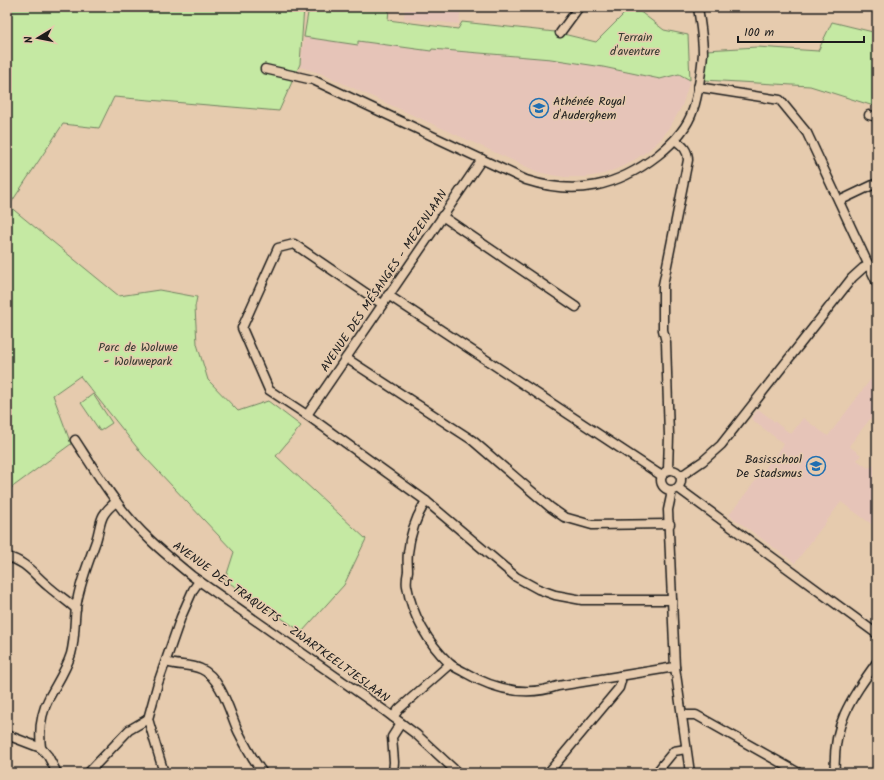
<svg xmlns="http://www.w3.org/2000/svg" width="884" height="780" viewBox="0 0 884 780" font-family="Kalam,sans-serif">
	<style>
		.built { fill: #e6c4b8 }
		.green { fill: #c5e9a3; stroke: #708260 }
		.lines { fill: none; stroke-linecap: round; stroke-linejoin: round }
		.street-casing { stroke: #1c1c1c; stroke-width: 11 }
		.street { stroke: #e6cbae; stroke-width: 8 }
		.labels { text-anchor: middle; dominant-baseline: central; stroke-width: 3; stroke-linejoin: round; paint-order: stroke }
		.park-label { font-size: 12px; fill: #353b30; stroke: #e6cbae }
		.poi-label { font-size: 12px; fill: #1c1c1c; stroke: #e6cbae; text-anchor: start }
		.street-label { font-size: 12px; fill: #1c1c1c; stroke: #e6cbae }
	</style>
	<rect width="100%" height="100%" fill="#e6cbae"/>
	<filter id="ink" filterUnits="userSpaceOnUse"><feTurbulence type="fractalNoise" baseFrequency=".025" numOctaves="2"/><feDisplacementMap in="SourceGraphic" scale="8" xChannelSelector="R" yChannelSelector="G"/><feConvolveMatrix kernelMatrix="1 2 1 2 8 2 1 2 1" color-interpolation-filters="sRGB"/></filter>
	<g filter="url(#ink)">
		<g class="built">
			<polygon points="405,7 461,7 459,24 404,18"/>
			<polygon points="304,37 358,44 358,41 431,51 431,49 551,59 589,64 660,79 679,74 690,80 682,106 673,122 661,139 649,150 628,164 604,174 586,177 565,177 552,175 538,172 320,73 300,67"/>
			<polygon points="877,371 877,410 849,446 861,455 857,460 868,468 877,464 877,528 841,502 795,563 729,515 784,444 751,419 758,409 791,434 803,418 828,436"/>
		</g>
		<g class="green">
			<polygon points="7,7 304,7 300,64 279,111 114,97 99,128 63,124 9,206 119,296 159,290 197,297 195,307 197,344 208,380 238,411 268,401 301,426 276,456 366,539 344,585 302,632 225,580 234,552 143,455 80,376 53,395 71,444 7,491"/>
			<polygon points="309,7 371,7 389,9 388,20 458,29 462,22 555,32 596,42 631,7 634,7 664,30 688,35 690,80 679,74 660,79 603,67 551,59 432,49 431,51 358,41 358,45 304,37"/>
			<polygon points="832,22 877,33 877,107 810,86 704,80 706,50 757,47 818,51"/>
			<polygon points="93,394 112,423 100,431 81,403"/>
		</g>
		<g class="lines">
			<defs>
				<g id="street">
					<polyline points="560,33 579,7"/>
					<path d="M265,69L313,80L526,180C576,196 617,187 658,155C673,143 687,129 693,110C698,96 702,67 703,53C703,38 700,22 698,7"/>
					<polyline points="698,87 780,100 807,133 877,283"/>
					<polyline points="869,115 877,117"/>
					<polyline points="839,201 877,183"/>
					<polyline points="442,216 576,307"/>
					<polyline points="388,295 662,476"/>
					<polyline points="382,304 294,244 278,248 242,328 269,390 307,415 426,501 516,577 538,589 555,595 582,600 672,600"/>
					<polyline points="346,358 472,440 550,507 564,517 592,525 670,524"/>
					<polyline points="307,415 482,159"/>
					<path d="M75,440C88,460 101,481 116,501C136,530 165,554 192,576L385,711L417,735L458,773"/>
					<circle cx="671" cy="480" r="10"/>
					<path d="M668,470L669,436L666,342L663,330V285L688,160C688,150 683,146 675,140"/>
					<polyline points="681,476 703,461 721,445 852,278 863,268 869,265"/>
					<polyline points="678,488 877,634"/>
					<polyline points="670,491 671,496 668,510 675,667 690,773"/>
					<path d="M426,501C416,517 410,534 408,553C407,559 408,565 408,571C407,576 406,581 407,586C412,615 428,643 449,663C453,667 459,669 464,672C493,689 526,697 558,686L675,667"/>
					<path d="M7,557C26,561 35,576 49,587C58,595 68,601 76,609"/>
					<path d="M166,662C177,666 190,664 201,669C221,677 230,713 238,731C245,745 253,760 263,773"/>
					<polyline points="682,715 696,715 799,773"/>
					<polyline points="393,717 399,709 450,664"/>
					<polyline points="7,735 41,748 48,756 57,773"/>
					<path d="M41,748C39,731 41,713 49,698C57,683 66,670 71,654C75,639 74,624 76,608C79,585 88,564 96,541C102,522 98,516 116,502"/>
					<polyline points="88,773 129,730 148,719"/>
					<polyline points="164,773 148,719 158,683 181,617 193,590 199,581"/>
					<polyline points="393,773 394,762 392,737 401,723"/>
					<polyline points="548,773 619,688 621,681 620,676"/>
					<polyline points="656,773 674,751 686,749"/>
					<path d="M835,773C832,725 850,700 877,662"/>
				</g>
			</defs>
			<use href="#street" class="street-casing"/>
			<use href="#street" class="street"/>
		</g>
	</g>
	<defs>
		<symbol id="school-ring" viewBox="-11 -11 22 22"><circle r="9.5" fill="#e6cbae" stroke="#1f6fb2" stroke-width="1.5"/><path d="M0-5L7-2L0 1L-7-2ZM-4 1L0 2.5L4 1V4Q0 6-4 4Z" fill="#1f6fb2"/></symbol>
	</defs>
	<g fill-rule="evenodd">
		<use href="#school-ring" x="528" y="97" width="22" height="22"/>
		<use href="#school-ring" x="805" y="455" width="22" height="22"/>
	</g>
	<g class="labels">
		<g class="park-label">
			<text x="635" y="37">Terrain<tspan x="635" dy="14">d'aventure</tspan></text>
			<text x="138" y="347">Parc de Woluwe<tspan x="138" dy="14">- Woluwepark</tspan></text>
		</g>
		<g class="poi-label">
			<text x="553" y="101">Athénée Royal<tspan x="553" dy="14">d'Auderghem</tspan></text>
			<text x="802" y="459" text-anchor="end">Basisschool<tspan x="802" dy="14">De Stadsmus</tspan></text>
		</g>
		<g class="street-label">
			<text transform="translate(384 281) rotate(-56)">AVENUE DES MÉSANGES - MEZENLAAN</text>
			<text transform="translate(281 622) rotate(36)">AVENUE DES TRAQUETS - ZWARTKEELTJESLAAN</text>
		</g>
	</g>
	<rect width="884" height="780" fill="none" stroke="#e6cbae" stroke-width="24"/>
	<rect x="12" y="12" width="860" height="756" fill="none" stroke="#1c1c1c" stroke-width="1.5" filter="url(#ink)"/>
	<g transform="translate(38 38) rotate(260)" stroke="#e6cbae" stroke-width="3" paint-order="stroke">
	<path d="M0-3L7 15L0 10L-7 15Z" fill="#1c1c1c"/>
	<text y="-6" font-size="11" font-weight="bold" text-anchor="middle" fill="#1c1c1c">N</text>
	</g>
	<path d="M738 36v6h126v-6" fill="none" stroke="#1c1c1c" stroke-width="2"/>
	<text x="744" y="36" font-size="12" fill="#1c1c1c" stroke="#e6cbae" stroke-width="3" paint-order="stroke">100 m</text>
</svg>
